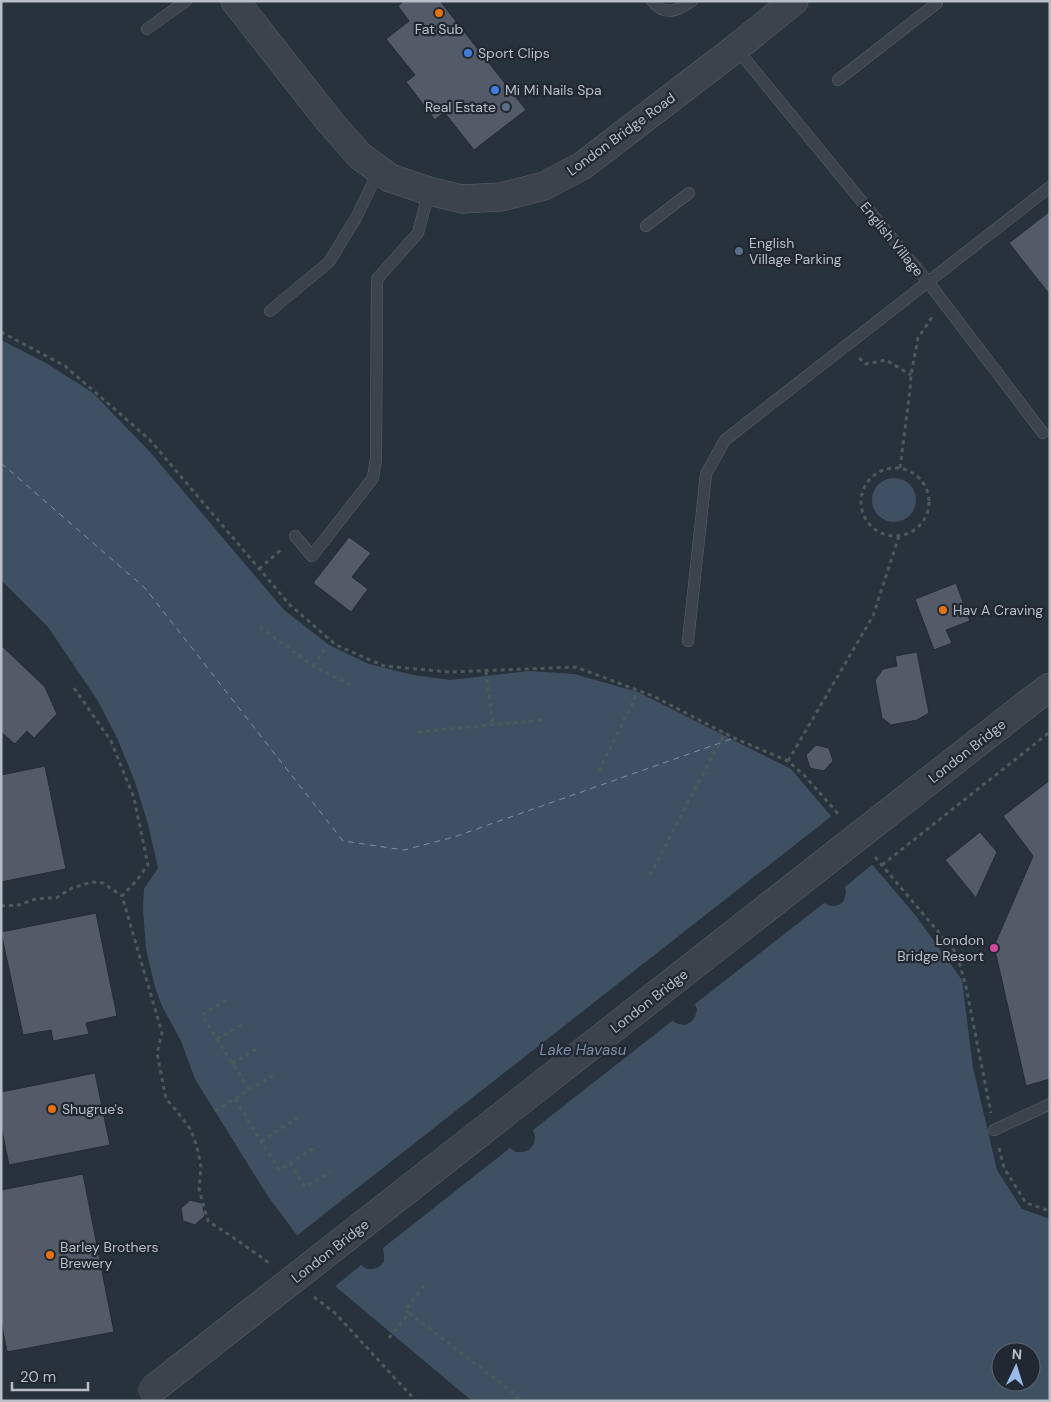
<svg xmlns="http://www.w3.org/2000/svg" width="1051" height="1402" viewBox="0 0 1051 1402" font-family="'DM Sans',sans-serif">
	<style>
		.water { fill: #405063; fill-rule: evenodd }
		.pier { fill: #28323c }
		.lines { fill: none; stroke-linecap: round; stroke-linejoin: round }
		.ferry { stroke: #7d90a7; stroke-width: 1; stroke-dasharray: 6 5; stroke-linecap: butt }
		.building { fill: #525b67; stroke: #232a34 }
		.service-casing { stroke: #5a616b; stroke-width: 12 }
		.tertiary-casing { stroke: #5a616b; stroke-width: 29 }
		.path { stroke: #4a5b5d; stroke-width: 3; stroke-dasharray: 4 4; stroke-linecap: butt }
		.service { stroke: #3c434d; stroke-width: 11 }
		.tertiary { stroke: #3c434d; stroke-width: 28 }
		.tertiary-bridge-casing { stroke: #5a616b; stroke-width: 29; stroke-linecap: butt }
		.tertiary-bridge { stroke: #3c434d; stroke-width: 28 }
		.food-dot { fill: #e8710a; stroke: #212832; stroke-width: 2 }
		.shop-dot { fill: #3f7fe0; stroke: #212832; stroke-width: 2 }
		.service-dot { fill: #5c6f8a; stroke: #212832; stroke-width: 2 }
		.hotel-dot { fill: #d1479c; stroke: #212832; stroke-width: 2 }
		.labels { text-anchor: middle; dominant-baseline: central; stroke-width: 4.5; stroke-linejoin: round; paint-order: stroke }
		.poi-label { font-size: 14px; fill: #b8bfc8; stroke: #212832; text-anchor: start }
		.street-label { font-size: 14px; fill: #b8bfc8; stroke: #212832 }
		.water-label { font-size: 15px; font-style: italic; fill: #7d90a7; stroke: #212832 }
	</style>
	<rect width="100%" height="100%" fill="#28323c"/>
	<g class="water">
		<path d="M1,340L46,363L93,393L150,452L284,610L329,645L369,664L413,675L450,680L529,671L574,674L638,692L791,769L916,916L962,980L973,1068L997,1170L1022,1209L1050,1219V1401H472L335,1286L267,1195L195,1079L181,1041L162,1006L155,987L146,949L143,909L144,889L158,868L148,824L135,782L118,740L98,701L48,627L1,580ZM1001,1352H1031V1382H1001Z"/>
		<circle cx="894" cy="500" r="22"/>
	</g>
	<polygon class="pier" points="833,815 874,863 845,887 846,892 845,898 842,903 836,906 830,906 824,903 695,1004 697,1010 695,1017 691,1022 685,1025 678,1024 672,1021 533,1130 535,1137 534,1144 529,1150 523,1152 516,1152 510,1148 383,1248 384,1255 384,1261 380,1266 374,1269 367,1269 361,1265 333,1288 295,1237"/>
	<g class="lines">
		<polyline class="ferry" points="1,463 145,588 343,841 404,850 454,837 734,738"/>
	</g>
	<g class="building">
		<polygon points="404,1 440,1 526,110 474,150 444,112 435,120 406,82 415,75 386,39 409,21 398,6"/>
		<polygon points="1050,211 1050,295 1009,243"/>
		<polygon points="349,537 371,553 352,577 368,589 351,612 313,583"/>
		<polygon points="956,583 970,621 946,630 952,643 934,650 915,599"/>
		<polygon points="1,645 45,687 57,714 34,738 27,731 15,744 1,732"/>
		<polygon points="917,652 929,713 917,720 891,725 882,718 875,680 883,669 897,666 895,656"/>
		<polygon points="816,745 829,748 833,761 824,771 810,768 806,755"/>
		<polygon points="45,766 66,869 1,882 1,775"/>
		<polygon points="1050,780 1050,1079 1026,1086 994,946 1033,856 1003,816"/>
		<polygon points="980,832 997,852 976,898 945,860"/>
		<polygon points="96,913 117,1016 86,1023 89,1034 53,1041 51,1030 23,1035 1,932"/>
		<polygon points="95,1073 110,1145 9,1165 1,1126 1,1092"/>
		<polygon points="83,1174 114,1332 7,1352 1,1321 1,1190"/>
		<polygon points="190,1200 202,1203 205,1216 195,1225 183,1221 181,1208"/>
	</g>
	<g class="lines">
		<defs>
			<g id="service">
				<path d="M652,1C665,17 677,11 692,1"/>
				<polyline points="147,29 186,1"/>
				<polyline points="736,48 928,282 1043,433"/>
				<polyline points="838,80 937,3"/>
				<polyline points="646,226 689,193"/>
				<polyline points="270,311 329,262 356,218 379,170"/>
				<polyline points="295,536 312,556 373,478 376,459 377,279 418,233 429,191"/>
				<polyline points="688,641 706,474 725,440 1050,187"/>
				<polyline points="994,1130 1050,1104"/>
			</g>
			<g id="tertiary">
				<polyline points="235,1 330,122 360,156 390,178 429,191 462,199 501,197 544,186 582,166 736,48 794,1"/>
				<polyline points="1027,704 1050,687"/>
			</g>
		</defs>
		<use href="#service" class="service-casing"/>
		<use href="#tertiary" class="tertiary-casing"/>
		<g class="path">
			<polyline points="1,332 65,366 150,440 290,605 336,645 384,666 450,672 576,667 653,696 734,738 788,761 805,776 840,816"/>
			<polyline points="859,358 866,364 886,360 911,375"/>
			<polyline points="900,468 910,390 911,375 918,338 932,317"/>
			<circle cx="895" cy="502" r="34"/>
			<polyline points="259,569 283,548"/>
			<polyline points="260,627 313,666 355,687"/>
			<polyline points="313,666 328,645"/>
			<polyline points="486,671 493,725"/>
			<polyline points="74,688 111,741 134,798 148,865 137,880 122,896 162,1033 157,1053 166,1099 175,1109 191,1130 197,1147 201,1167 199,1189 208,1221 237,1240 269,1263"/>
			<polyline points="418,732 542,720"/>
			<polyline points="788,761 873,616 899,536"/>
			<polyline points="599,771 638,692"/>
			<polyline points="875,857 957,954 966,987 991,1113"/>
			<polyline points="882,865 1050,732"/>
			<path d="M650,875C675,828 699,780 725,733"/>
			<polyline points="1,906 19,905 32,900 45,898 56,898 72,888 92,882 103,883 122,896"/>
			<polyline points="226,1000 202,1015 249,1090"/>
			<polyline points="217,1039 242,1025"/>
			<polyline points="232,1064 256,1049"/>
			<polyline points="235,1099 279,1170 316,1147"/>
			<polyline points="215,1111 273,1075"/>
			<polyline points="261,1141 298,1118"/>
			<polyline points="999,1148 1004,1168 1026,1203 1050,1211"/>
			<polyline points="290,1163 305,1187 331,1171"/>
			<polyline points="314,1297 335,1313 416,1401"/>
			<polyline points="409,1313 405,1310 426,1283"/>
			<polyline points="389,1338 409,1313 516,1395 520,1401"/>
		</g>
		<use href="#service" class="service"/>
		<use href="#tertiary" class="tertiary"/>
		<defs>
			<polyline id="tertiary-bridge" points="152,1390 1027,704"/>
		</defs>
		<use href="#tertiary-bridge" class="tertiary-bridge-casing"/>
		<use href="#tertiary-bridge" class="tertiary-bridge"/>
	</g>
	<g class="food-dot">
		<circle cx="439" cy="13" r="5"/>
		<circle cx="943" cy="610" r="5"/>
		<circle cx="52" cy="1109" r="5"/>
		<circle cx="50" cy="1255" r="5"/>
	</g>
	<g class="shop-dot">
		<circle cx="468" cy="53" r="5"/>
		<circle cx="495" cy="90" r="5"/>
	</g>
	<g class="service-dot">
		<circle cx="506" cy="107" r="5"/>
		<circle cx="739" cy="251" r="5"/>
	</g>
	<circle class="hotel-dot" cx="994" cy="948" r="5"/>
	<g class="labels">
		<g class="poi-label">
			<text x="439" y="29" text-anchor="middle">Fat Sub</text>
			<text x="478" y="53">Sport Clips</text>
			<text x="505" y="90">Mi Mi Nails Spa</text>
			<text x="496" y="107" text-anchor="end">Real Estate</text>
			<text x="749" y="243">English<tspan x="749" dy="16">Village Parking</tspan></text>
			<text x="953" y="610">Hav A Craving</text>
			<text x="984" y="940" text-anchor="end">London<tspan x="984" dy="16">Bridge Resort</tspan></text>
			<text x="62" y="1109">Shugrue's</text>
			<text x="60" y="1247">Barley Brothers<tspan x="60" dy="16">Brewery</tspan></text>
		</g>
		<g class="street-label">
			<text transform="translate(621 134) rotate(-36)">London Bridge Road</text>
			<text transform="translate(892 239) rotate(51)">English Village</text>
			<text transform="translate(967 751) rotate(-38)">London Bridge</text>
			<text transform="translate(649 1001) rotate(-38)">London Bridge</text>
			<text transform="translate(330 1251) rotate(-38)">London Bridge</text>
		</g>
		<g class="water-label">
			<text x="583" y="1050">Lake Havasu</text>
		</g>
	</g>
	<rect width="1051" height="1402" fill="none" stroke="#b8bfc8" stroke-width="5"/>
	<g transform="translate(1016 1367) rotate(4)"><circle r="24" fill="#212832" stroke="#5d646e"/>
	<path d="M0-4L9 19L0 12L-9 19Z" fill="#9abceb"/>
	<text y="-8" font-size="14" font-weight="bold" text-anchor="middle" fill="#b8bfc8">N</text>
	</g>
	<path d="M12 1382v8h76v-8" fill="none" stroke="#b8bfc8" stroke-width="2.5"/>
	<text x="20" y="1382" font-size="15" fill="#b8bfc8" stroke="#212832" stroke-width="4" paint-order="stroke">20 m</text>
</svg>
